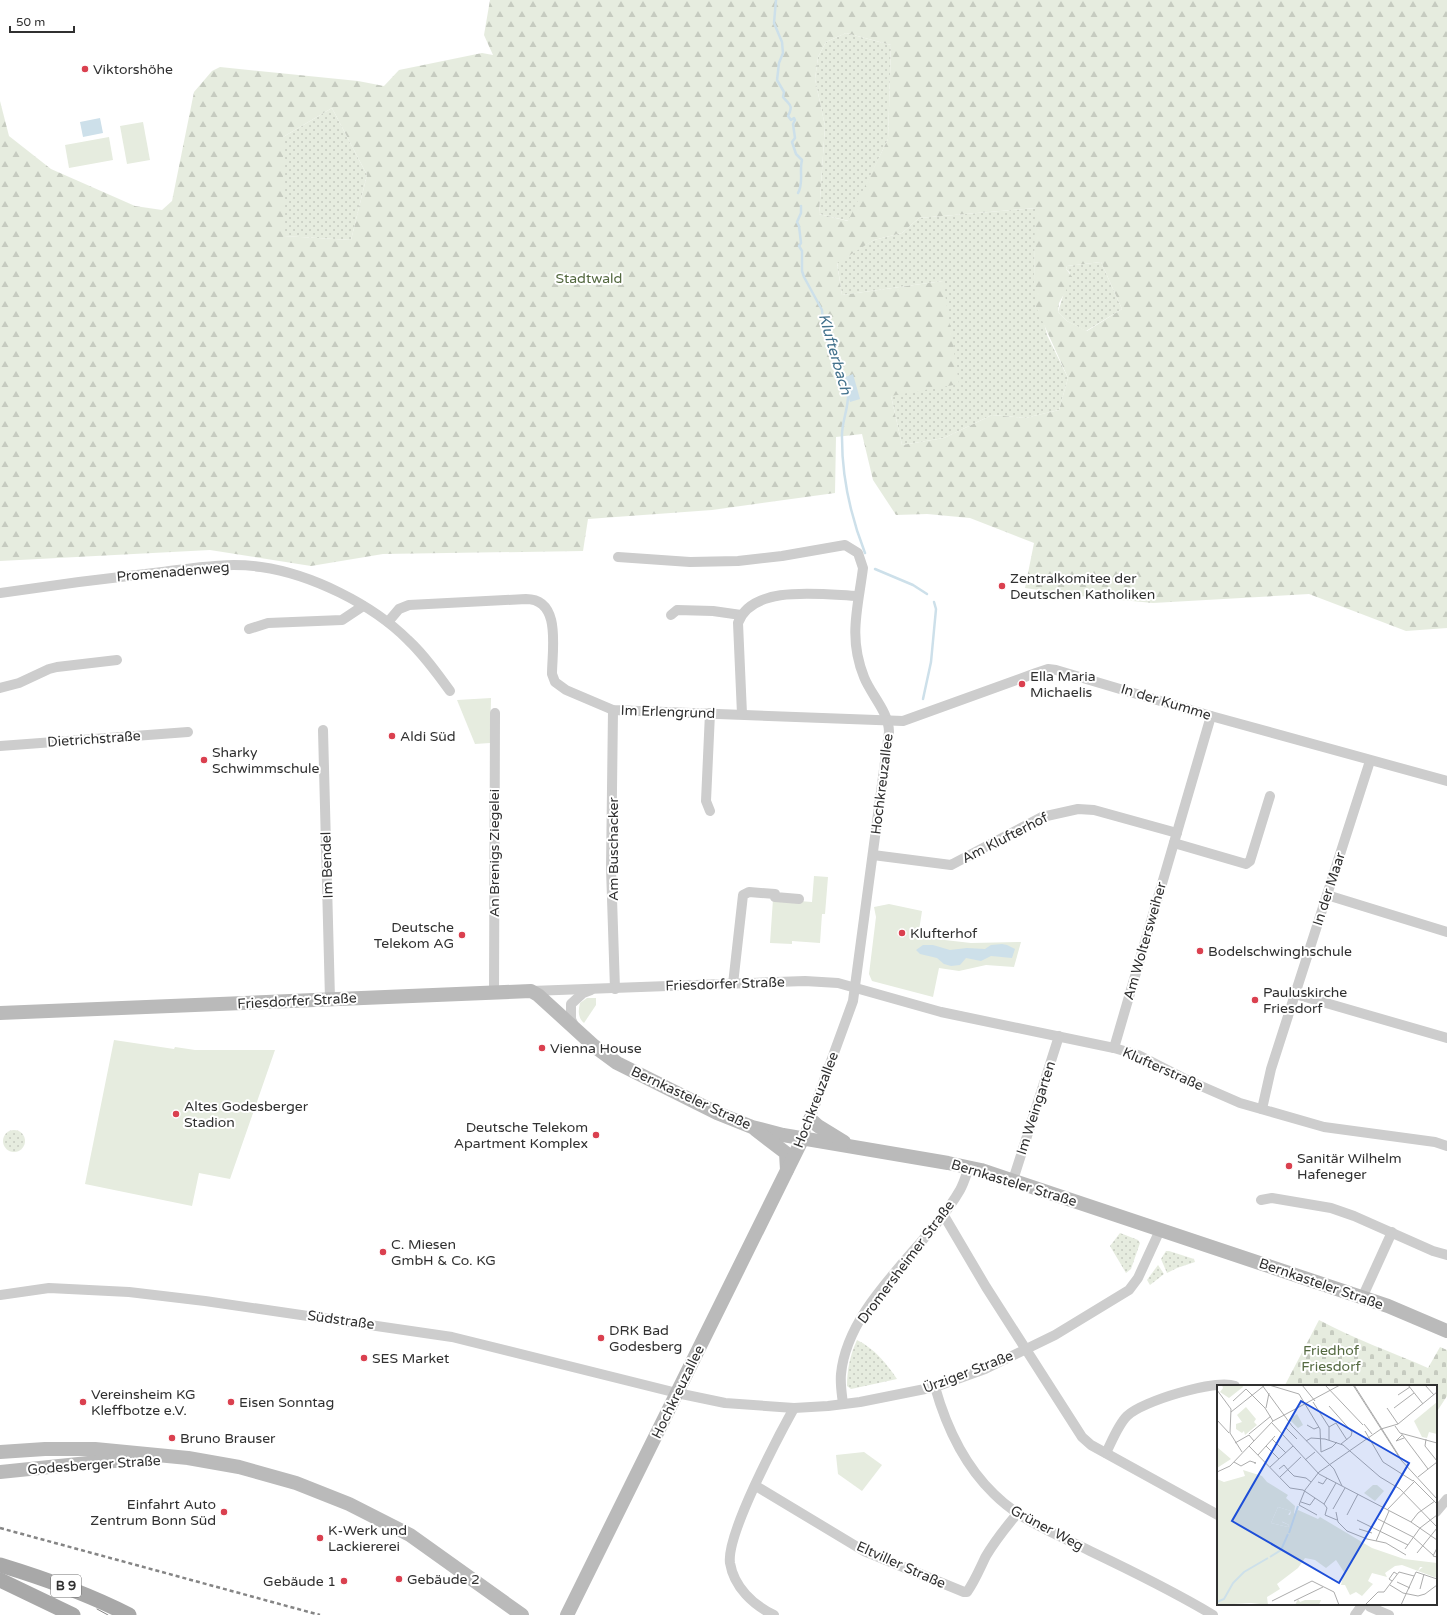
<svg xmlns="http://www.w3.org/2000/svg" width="1447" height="1615" viewBox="0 0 1447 1615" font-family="'Varela Round',sans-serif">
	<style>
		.grass { fill: url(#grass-dots) }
		.forest { fill: url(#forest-firs); fill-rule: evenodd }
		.cemetery { fill: url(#cemetery-stones) }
		.green { fill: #e6ecdf }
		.water { fill: #cde0ea }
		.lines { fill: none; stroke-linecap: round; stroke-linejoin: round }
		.stream { stroke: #cde0ea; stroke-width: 2.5 }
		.street { stroke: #cdcdcd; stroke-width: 10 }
		.secondary { stroke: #bababa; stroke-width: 14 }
		.primary { stroke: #a8a8a8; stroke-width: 15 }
		.tram { stroke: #858585; stroke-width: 1 }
		.rail { stroke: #858585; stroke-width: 2.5; stroke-dasharray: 4 3; stroke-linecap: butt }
		.poi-dot { fill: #da404f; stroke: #fff; stroke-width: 1.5 }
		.labels { text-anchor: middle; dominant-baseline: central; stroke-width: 4; stroke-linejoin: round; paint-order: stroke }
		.shield { fill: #fff; stroke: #6e6e6e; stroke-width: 1 }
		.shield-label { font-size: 13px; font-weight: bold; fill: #303030 }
		.poi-label { font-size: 14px; fill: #303030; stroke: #fff; text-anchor: start }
		.park-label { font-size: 14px; fill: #546940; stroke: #fff }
		.street-label { font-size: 14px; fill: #303030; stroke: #fff }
		.water-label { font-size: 15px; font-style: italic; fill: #43728d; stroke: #fff }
		.inset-river { fill: none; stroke: #cde0ea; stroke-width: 2 }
		.inset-road { fill: none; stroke: #acacac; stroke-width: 1 }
		.view { fill: #1d4ed8; fill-opacity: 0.15; stroke: #1d4ed8; stroke-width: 2 }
		.inset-edge { fill: none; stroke: #303030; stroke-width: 2 }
	</style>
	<defs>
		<pattern id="grass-dots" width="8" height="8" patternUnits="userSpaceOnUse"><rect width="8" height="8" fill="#e6ecdf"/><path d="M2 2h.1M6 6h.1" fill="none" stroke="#c6cbc0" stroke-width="1.8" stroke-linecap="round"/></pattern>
		<pattern id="forest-firs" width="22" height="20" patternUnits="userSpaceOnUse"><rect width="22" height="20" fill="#e6ecdf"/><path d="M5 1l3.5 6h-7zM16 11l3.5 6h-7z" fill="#c6cbc0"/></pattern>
		<pattern id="cemetery-stones" width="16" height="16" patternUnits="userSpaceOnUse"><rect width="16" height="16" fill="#e6ecdf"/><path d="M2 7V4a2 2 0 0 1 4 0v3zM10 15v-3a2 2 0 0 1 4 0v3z" fill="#c6cbc0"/></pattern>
	</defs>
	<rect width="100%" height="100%" fill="#fff"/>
	<g class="grass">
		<polygon points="846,33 891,45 888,139 849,221 819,214 825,126 815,79 818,57 826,42"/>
		<polygon points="332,108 367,175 351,240 283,236 283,137"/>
		<polygon points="1036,208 1034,281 1047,335 1068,378 1059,410 1025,418 992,415 944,438 902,445 891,396 943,281 842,295 837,262 874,240 902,233 919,218"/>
		<polygon points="1101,262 1122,309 1086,331 1067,321 1058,312 1070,273 1066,269 1067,266"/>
		<circle cx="14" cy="1141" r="11"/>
		<polygon points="1120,1233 1138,1240 1140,1243 1131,1269 1126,1273 1110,1246"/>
		<polygon points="1166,1251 1169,1251 1194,1259 1195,1262 1177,1268 1167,1273 1161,1259"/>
		<polygon points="1158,1265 1164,1274 1150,1285 1147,1280"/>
		<path d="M857,1340C875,1349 886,1363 897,1379L851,1389L847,1386C847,1370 850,1355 857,1340Z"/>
	</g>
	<path class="forest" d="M490,0H1447V628L1406,631L1309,594L1153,603L1079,596L1025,588L1034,543L970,518L927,514L896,515L873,480L862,434L836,437L835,493L712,510L588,519L583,551L383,554L311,566L210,550L0,561V101L9,136L51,169L135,206L162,210L172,201L194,92L212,71L220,67L358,81L384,86L399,70L482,53L493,55L484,35ZM846,33L891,45L888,139L848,221L819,214L825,126L815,79L818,57L826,42ZM332,108L367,175L351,240L284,236L283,137ZM1035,208L1034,281L1036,307L1068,378L1059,410L1025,418L992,415L944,438L902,445L891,396L959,384L943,281L842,295L837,263L874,240L902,233L919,218ZM1101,262L1122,309L1087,331L1067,321L1058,312L1059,303L1073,278L1066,269L1067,266Z"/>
	<path class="cemetery" d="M1319,1320C1354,1339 1392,1352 1428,1368L1440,1347L1447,1350V1396L1436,1413V1386L1285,1385Z"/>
	<g class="green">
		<polygon points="143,122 150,160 127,164 120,126"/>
		<polygon points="109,137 113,160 69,168 65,145"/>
		<polygon points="491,698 490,743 475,744 457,700"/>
		<polygon points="814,876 828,877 825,914 822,914 820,943 792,941 792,944 770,943 773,899 812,902"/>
		<polygon points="889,904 922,911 918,937 971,943 1021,942 1014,967 986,965 959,971 939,968 933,997 872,981 869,974 876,917 874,907"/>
		<path d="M587,998H596V1005L584,1023C578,1018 578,1011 580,1003Z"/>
		<polygon points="114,1040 174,1049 175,1047 195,1050 275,1050 230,1179 199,1173 192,1206 85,1184"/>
		<polygon points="864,1452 882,1465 862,1491 838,1474 836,1455"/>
	</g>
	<g class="water">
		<polygon points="100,118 103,133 83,137 80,122"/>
		<polygon points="853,374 860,399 850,402 843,378"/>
		<polygon points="1002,944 1007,945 1015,949 1012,958 991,956 981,961 966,958 960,965 951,966 944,964 937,958 920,954 916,950 923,945 933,945 950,950 967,948 985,949 991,945"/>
	</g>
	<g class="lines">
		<g class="stream">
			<path d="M776,0L774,23L782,42L783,53L779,63L777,80L784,92L783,97C789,105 794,104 788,116L791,120L794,118L795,120L793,124L795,138L792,142L796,154L802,160C799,171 804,183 798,193"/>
			<polyline points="801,206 801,213 797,222 799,226 801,243 799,246 802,251 802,271 804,277 822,310 823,323 844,381"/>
			<path d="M848,393C849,409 841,422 842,438C842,477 851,517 865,553"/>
			<polyline points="875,569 913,585 927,594"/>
			<polyline points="923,699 931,662 936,609 934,602"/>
		</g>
		<g class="street">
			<path d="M618,557L690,562L738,561L782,556L845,545L858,553L863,568C858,608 848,637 864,677C871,695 889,712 889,732L853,1001L803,1138"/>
			<path d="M0,593C54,585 108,578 162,572C194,568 228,562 261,567C311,574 372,604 408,640C424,655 437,673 450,691"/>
			<polyline points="671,615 677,610 713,611 741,615"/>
			<path d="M388,622L399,609L409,605L526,599C562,599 552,650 552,674L555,682L566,690L613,710L903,721L1036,673L1048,669L1056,670L1211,716L1447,781"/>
			<polyline points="249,629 268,623 342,620 363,606"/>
			<polyline points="0,688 19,683 49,669 57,667 117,660"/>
			<polyline points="613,710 611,868 615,989"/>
			<polyline points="710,713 706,801 710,811"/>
			<path d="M742,714L738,623C752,583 825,595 858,596"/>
			<polyline points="323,730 330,999"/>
			<polyline points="0,746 188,732"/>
			<polyline points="1174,843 1246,864 1250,861 1270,796"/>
			<polyline points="873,855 951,865 1042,817 1078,809 1094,810 1177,833"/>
			<polyline points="1327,895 1447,932"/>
			<polyline points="733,984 743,895 749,892 775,894 775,897 799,899"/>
			<polyline points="531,991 805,981 838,983 941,1012 1114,1048 1138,1055 1185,1079 1240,1103 1324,1127 1435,1142 1447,1146"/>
			<polyline points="494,992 495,713"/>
			<polyline points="1295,994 1447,1038"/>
			<polyline points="575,1028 571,1019 571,1004 583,993 591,990"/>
			<polyline points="1114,1048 1211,716"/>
			<polyline points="1262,1109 1271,1069 1370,761"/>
			<polyline points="1013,1180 1059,1036"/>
			<polyline points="1261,1200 1272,1198 1331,1208 1354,1216 1433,1251 1447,1255"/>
			<polyline points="943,1214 986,1287 1082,1437 1091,1445 1218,1515"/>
			<polyline points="0,1295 49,1288 129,1292 205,1301 452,1337 677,1393 725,1403 794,1408 828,1406 860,1402 935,1387 985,1369 1055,1335 1129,1290 1138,1278 1160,1230"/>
			<polyline points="1362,1298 1392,1232"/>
			<path d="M935,1387C946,1426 964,1465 994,1494C1021,1521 1056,1534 1090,1551C1132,1571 1173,1591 1213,1615"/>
			<path d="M843,1404C842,1395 840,1384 841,1374C848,1303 926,1249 960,1190C964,1183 966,1175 969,1167"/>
			<path d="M1106,1453C1112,1441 1118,1425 1127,1416C1142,1401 1216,1379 1235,1386"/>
			<path d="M756,1486L864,1551L964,1592H967C975,1581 980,1568 986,1556C995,1541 1006,1527 1017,1514"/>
			<polyline points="1436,1512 1447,1499"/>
			<polyline points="1368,1604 1370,1607 1389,1615"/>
			<path d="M774,1615C753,1605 734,1587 730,1563C726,1535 778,1437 794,1408"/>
			<polyline points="1355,1615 1363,1604"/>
		</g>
		<g class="secondary">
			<polyline points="0,1013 531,991 538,995 594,1046 617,1063 717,1113 752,1127 783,1135 948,1163 981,1170 1388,1306 1447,1331"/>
			<polyline points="810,1119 818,1126 844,1142"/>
			<polyline points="756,1130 786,1153 787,1170"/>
			<polyline points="0,1452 45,1449 95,1449 188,1458 239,1467 296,1483 349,1504 410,1535 522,1615"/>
			<polyline points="0,1472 98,1462 131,1460"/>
			<polyline points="567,1615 803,1138"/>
		</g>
		<g class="primary">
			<path d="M0,1565C46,1579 86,1593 129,1615"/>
			<polyline points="0,1580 73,1615"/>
		</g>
		<polyline class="tram" points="97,1609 108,1615"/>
		<polyline class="rail" points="0,1528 320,1615"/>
	</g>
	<g class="poi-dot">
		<circle cx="85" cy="69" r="4"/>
		<circle cx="1002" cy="586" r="4"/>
		<circle cx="1022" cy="684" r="4"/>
		<circle cx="392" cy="736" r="4"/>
		<circle cx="204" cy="760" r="4"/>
		<circle cx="902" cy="933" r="4"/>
		<circle cx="462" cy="935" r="4"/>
		<circle cx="1200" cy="951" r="4"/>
		<circle cx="1255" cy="1000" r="4"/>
		<circle cx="542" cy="1048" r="4"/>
		<circle cx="176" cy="1114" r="4"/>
		<circle cx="596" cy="1135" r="4"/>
		<circle cx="1289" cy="1166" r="4"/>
		<circle cx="383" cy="1252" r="4"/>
		<circle cx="601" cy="1338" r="4"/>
		<circle cx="364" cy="1358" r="4"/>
		<circle cx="83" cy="1402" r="4"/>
		<circle cx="231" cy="1402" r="4"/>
		<circle cx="172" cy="1438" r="4"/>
		<circle cx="224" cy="1512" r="4"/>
		<circle cx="320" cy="1538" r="4"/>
		<circle cx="399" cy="1579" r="4"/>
		<circle cx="344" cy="1581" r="4"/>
	</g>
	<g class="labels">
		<rect class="shield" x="51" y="1575" width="30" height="22" rx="3"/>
		<g class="shield-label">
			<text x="66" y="1586">B 9</text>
		</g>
		<g class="poi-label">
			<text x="93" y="69">Viktorshöhe</text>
			<text x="1010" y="578">Zentralkomitee der<tspan x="1010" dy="16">Deutschen Katholiken</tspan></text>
			<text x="1030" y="676">Ella Maria<tspan x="1030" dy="16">Michaelis</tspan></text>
			<text x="400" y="736">Aldi Süd</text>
			<text x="212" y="752">Sharky<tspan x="212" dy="16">Schwimmschule</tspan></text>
			<text x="454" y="927" text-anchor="end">Deutsche<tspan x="454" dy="16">Telekom AG</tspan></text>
			<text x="910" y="933">Klufterhof</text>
			<text x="1208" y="951">Bodelschwinghschule</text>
			<text x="1263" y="992">Pauluskirche<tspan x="1263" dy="16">Friesdorf</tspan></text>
			<text x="550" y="1048">Vienna House</text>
			<text x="184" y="1106">Altes Godesberger<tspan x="184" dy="16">Stadion</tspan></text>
			<text x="588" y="1127" text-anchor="end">Deutsche Telekom<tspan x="588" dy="16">Apartment Komplex</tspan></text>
			<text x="1297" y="1158">Sanitär Wilhelm<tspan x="1297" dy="16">Hafeneger</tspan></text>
			<text x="391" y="1244">C. Miesen<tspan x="391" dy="16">GmbH &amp; Co. KG</tspan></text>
			<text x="609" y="1330">DRK Bad<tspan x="609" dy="16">Godesberg</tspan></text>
			<text x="372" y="1358">SES Market</text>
			<text x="91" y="1394">Vereinsheim KG<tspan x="91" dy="16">Kleffbotze e.V.</tspan></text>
			<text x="239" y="1402">Eisen Sonntag</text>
			<text x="180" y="1438">Bruno Brauser</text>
			<text x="216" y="1504" text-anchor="end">Einfahrt Auto<tspan x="216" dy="16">Zentrum Bonn Süd</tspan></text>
			<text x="328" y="1530">K-Werk und<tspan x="328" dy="16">Lackiererei</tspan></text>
			<text x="407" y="1579">Gebäude 2</text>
			<text x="336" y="1581" text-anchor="end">Gebäude 1</text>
		</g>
		<g class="park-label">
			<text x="589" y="278">Stadtwald</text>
			<text x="1331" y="1350">Friedhof<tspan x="1331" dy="16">Friesdorf</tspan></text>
		</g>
		<g class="street-label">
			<text transform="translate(173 572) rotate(-5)">Promenadenweg</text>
			<text transform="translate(1166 702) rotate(17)">In der Kumme</text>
			<text transform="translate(668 712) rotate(2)">Im Erlengrund</text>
			<text transform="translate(94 739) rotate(-4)">Dietrichstraße</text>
			<text transform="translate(882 784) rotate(-83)">Hochkreuzallee</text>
			<text transform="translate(1005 838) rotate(-27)">Am Klufterhof</text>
			<text transform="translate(613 849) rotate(-90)">Am Buschacker</text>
			<text transform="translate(494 853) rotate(-90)">An Brenigs Ziegelei</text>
			<text transform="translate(327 865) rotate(-92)">Im Bendel</text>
			<text transform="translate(1329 889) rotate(-72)">In der Maar</text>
			<text transform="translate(1145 941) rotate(-74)">Am Woltersweiher</text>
			<text transform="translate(725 984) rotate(-2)">Friesdorfer Straße</text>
			<text transform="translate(297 1001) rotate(-3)">Friesdorfer Straße</text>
			<text transform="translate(1163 1069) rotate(24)">Klufterstraße</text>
			<text transform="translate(691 1098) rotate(25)">Bernkasteler Straße</text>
			<text transform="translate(816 1100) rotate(-69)">Hochkreuzallee</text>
			<text transform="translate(1036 1108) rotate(-72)">Im Weingarten</text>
			<text transform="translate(1014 1183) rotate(17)">Bernkasteler Straße</text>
			<text transform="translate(906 1262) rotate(-53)">Dromersheimer Straße</text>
			<text transform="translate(1321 1284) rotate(19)">Bernkasteler Straße</text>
			<text transform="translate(341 1320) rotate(8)">Südstraße</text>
			<text transform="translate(968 1372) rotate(-21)">Ürziger Straße</text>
			<text transform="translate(678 1392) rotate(-64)">Hochkreuzallee</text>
			<text transform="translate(94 1465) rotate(-4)">Godesberger Straße</text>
			<text transform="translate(1047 1528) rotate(28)">Grüner Weg</text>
			<text transform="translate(901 1565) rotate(24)">Eltviller Straße</text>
		</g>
		<g class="water-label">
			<text transform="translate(835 354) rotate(74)">Klufterbach</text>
		</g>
	</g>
	<g transform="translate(1217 1385)">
		<rect width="220" height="220" fill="#fff"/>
		<path d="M61,122L74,126L65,137L72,140L71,142L54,138Z" fill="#e6ecdf"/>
		<path d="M5,0H25L26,2L12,13L3,7L6,3ZM0,62L14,74L0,83ZM26,85L45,91L50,97L71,110L69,113L78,121L77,129L81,125L101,134L103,132L155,163L187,174L220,178V182H203L201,186L185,180L178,181L168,188L170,192L155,188L151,196L156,199L145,211L139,207L133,210L128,200H124L127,187L119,175L109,183L98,175L88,173L81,183L60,199L63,204L50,212L51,220L34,218L0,220V94L7,97L28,91ZM61,122L74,126L73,130L67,128L64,136L72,140L71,142L54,138ZM81,214L83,217L88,215H104L102,220H78Z" fill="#e6ecdf" fill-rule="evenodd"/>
		<path d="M220,17V49L212,47L210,53L205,52L197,36ZM80,29L86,40L81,43L72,34ZM207,181L220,182V193L201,186Z" fill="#e6ecdf"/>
		<path d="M29,22L39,34L37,37L40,40L28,50L27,46L25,48L19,44V39L25,37L20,30ZM156,100H160L167,106L158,116L147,108Z" fill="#e6ecdf"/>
		<path class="inset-river" d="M72,148L81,121M53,172L64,165L71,149M0,217L7,214L16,198L27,187L51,173"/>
		<path class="inset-road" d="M45,0L75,41L117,84L125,101M52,0L82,9L103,44L104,67M85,0L98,16M108,0L146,40M136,0L184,75L220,114M137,0L184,74M191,0L206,19M208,0L217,10M0,5L14,24L13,48L25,67M181,10L193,2M16,16L29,4L48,23L56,36M96,17L112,42V55M112,21L135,47L134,51L124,59M49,23L52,8M170,23L181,39M177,23L197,8M14,27L48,0M0,35L12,48M55,38L102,89L194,137L220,155M147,39L155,49M90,40L97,44L102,42M178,41L183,48L220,58M68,42L80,54M112,42L119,38L130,55M148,46L166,77L196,96M184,48L211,84M32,49L54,31M185,50L179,56L187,53M55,54L69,68M209,54L208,61L220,76M89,56L94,53L108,54L126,60L163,92L183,104L220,142M18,58L32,50L37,56M32,61L73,103L86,105L107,119L110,123L108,130L120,135M49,61L62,74M104,67L115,62L120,57M41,70L58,51M88,75L98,67M17,77L24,81L33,76L39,78H37M53,82L76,61M62,84L67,80L71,85M71,85L77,91L89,93L94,97M0,87L13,81L56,36L123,0M63,92L84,72M201,92L220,77M196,95L220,119M101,97L106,99L110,93M84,117L93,120L98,113M107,119L119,98M116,124L128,103M170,125L197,97M119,127L121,137L130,146L150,154L169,158L189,170M100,130L82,120L88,105L102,87L164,44L181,39L220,7M130,130L141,109M161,134L196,152L216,170M140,135L191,160M194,137L201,128L218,116M142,144L155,148M159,156L172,126M220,163L216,171L220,172M188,164L203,143L220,130M200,168L220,143M175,196L172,194L177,187L180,189M180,197L193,203M173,200L186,208L201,211L208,209L220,200M203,204L207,189M55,216L95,196L117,207L122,220M77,216L106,202M148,220L161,207H167L182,187L197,191M184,220L199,187L220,194"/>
		<path class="view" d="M84,16L192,78L122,198L15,136Z"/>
		<rect width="220" height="220" class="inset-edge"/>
	</g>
	<path d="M10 26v6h64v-6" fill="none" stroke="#303030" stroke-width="2"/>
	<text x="16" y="26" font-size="12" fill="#303030" stroke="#ffffff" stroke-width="3" paint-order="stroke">50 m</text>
</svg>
